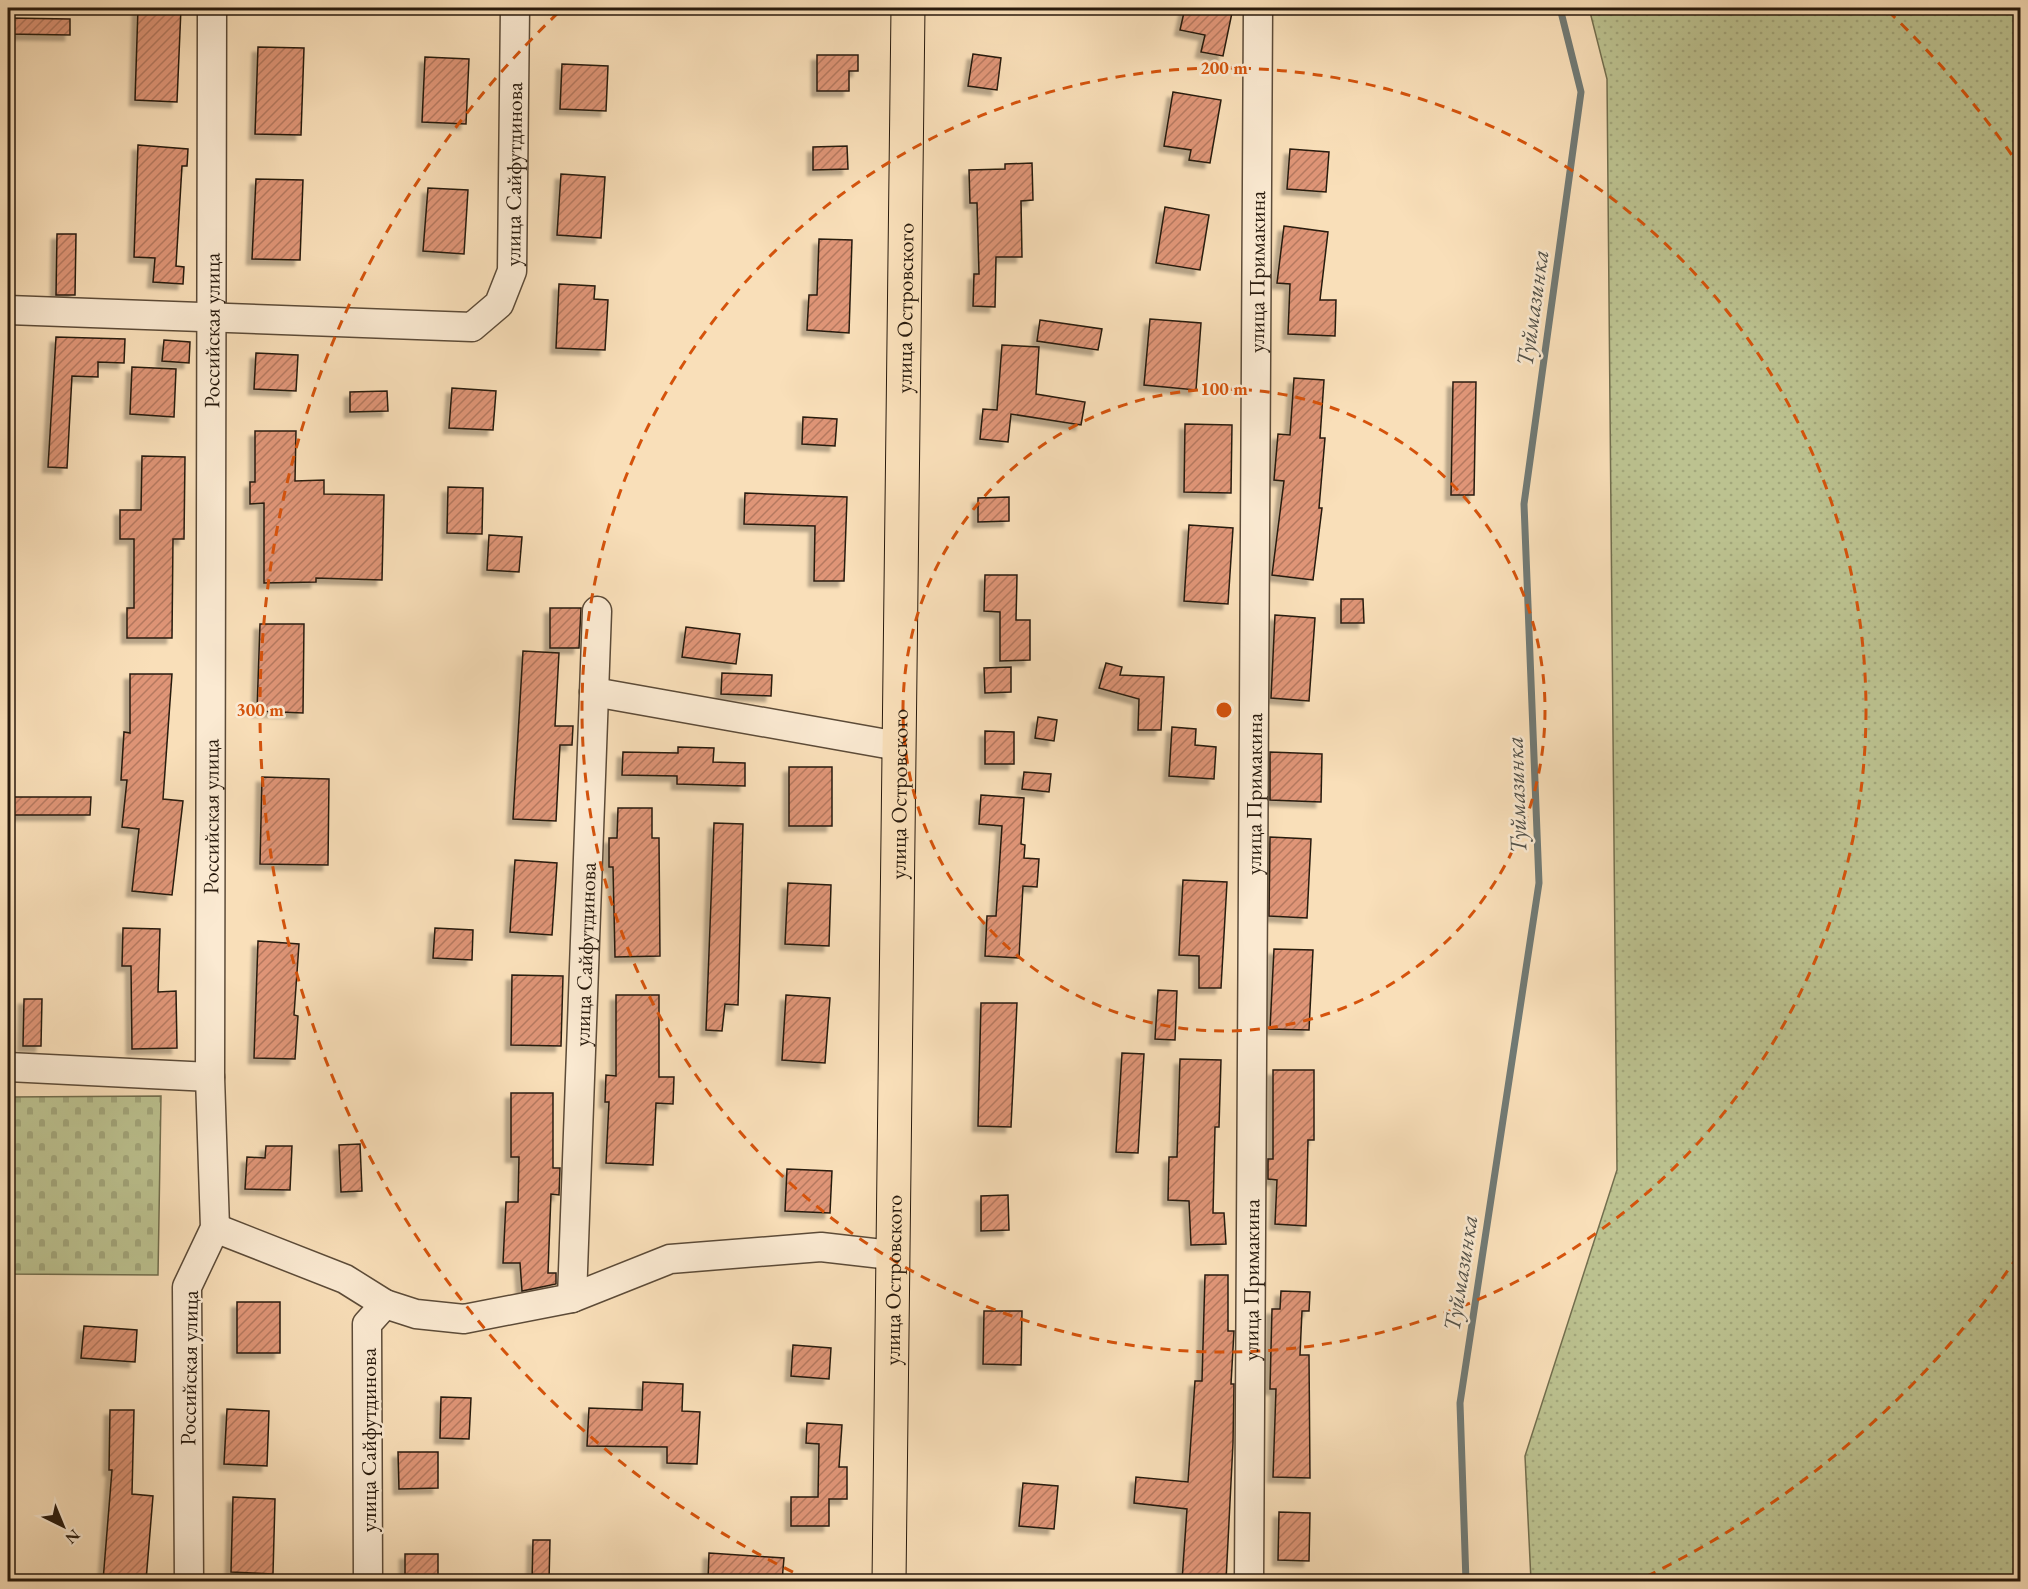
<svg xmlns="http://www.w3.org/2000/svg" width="2028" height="1589" viewBox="0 0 2028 1589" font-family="'EB Garamond',serif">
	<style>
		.grass { fill: url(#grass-dots); stroke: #726e4e; stroke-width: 1.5 }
		.cemetery { fill: url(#cemetery-stones); stroke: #726e4e; stroke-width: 1.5 }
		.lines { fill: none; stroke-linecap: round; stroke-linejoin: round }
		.stream { stroke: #717a75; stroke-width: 7 }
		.building { fill: url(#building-hatch); stroke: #281a0d; stroke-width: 1.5; filter: url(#shadow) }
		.minor-casing { stroke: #5c4b38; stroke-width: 31 }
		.major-casing { stroke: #281a0d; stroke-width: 35 }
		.minor { stroke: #fbead2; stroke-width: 28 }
		.major { stroke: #f9dfb9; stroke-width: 33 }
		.ring { fill: none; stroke: #d5530c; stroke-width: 3; stroke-dasharray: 10 8 }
		.labels { text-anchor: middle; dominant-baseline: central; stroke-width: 5; stroke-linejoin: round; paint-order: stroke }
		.street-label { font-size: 22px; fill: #281a0d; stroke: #fbead2 }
		.water-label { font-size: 24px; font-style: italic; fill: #53524a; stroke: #fbead2 }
		.centre { fill: #d5530c; stroke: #fbead2; stroke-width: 3 }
		.ring-label { font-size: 18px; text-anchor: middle; font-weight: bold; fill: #d5530c; stroke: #fbead2; stroke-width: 5; stroke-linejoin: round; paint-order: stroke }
	</style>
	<defs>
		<pattern id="grass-dots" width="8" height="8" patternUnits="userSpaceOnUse" patternTransform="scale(1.5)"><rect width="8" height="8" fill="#bcc290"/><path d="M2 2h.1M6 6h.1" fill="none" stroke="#a2a67b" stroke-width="1.8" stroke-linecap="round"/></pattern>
		<pattern id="cemetery-stones" width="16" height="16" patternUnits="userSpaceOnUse" patternTransform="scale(1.5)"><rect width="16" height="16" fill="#bcc290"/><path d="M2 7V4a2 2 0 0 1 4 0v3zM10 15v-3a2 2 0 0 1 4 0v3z" fill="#a2a67b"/></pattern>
		<pattern id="building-hatch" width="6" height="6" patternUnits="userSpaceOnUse" patternTransform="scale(1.5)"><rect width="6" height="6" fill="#df9577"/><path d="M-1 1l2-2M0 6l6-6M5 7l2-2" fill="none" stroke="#b57960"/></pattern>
		<filter id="shadow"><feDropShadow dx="-5.5" dy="5.5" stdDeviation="1.5" flood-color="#0004"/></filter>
	</defs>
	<rect width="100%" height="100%" fill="#f9dfb9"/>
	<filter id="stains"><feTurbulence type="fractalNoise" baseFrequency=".00333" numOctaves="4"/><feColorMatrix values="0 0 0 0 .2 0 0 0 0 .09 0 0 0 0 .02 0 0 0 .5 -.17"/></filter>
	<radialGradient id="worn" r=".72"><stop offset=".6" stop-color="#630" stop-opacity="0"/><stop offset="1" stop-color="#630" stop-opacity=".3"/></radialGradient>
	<polygon class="grass" points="1589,8 2020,8 2020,1581 1531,1581 1525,1456 1617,1170 1607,79"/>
	<polygon class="cemetery" points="161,1096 158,1275 8,1274 8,1097"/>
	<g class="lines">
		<polyline class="stream" points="1466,1582 1460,1403 1539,883 1524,504 1581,92 1560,8"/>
	</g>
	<g class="building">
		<polygon points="138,8 181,8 177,102 135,100"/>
		<polygon points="1185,8 1233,8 1223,56 1201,52 1205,35 1180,30"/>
		<polygon points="8,18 70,19 70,35 8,34"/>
		<polygon points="258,47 304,48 301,135 255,134"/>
		<polygon points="973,54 1001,58 997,90 968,86"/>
		<polygon points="817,55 858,55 858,71 849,71 849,91 817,91"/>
		<polygon points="425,57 469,59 466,124 422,122"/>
		<polygon points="562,64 608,66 606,111 560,109"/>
		<polygon points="1173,92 1221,100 1210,163 1189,160 1191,150 1164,146"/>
		<polygon points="138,145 188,149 187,166 182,166 176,266 184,267 183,284 153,282 155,258 134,257"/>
		<polygon points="847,146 848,169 813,170 813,147"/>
		<polygon points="1290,149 1329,152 1326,192 1287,189"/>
		<polygon points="1032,163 1033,200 1021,201 1022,257 996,257 995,307 973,306 974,274 979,274 977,203 970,203 969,170 1005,169 1005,164"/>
		<polygon points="561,174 605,177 601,238 557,235"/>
		<polygon points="256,179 303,180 300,260 252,259"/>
		<polygon points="428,188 468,190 464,254 423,251"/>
		<polygon points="1165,207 1209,215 1200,270 1156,263"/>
		<polygon points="1284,226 1328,232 1320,300 1336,300 1335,336 1288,334 1290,284 1277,283"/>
		<polygon points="57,234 76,234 75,295 56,295"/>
		<polygon points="819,239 852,240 849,333 807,330 809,295 817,295"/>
		<polygon points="559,284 595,286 594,299 608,300 605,350 556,348"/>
		<polygon points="1150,319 1201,323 1196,390 1144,385"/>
		<polygon points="1040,320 1102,329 1098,350 1037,341"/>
		<polygon points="56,337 125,339 124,363 98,362 98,377 72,376 67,468 48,467"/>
		<polygon points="164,340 190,342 189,363 162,361"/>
		<polygon points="1002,345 1039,347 1036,394 1085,402 1081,425 1011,414 1008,442 980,439 983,409 997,410"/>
		<polygon points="256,353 298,355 296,391 254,389"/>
		<polygon points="132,367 176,369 174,417 130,414"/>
		<polygon points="1294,378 1324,380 1320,438 1325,438 1319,508 1322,508 1313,580 1272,575 1284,481 1274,480 1278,434 1290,435"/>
		<polygon points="1453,382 1476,382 1474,495 1451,495"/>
		<polygon points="452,388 496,391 493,430 449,428"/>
		<polygon points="387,391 388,411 350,412 350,392"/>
		<polygon points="803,417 837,419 835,446 802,444"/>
		<polygon points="1185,424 1232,425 1231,493 1184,492"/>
		<polygon points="255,431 296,431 295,481 324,480 324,494 384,495 382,580 316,578 316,582 264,583 264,503 250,504 250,482 255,482"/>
		<polygon points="142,456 185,457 184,539 173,539 172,638 127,638 127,608 134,608 134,539 120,539 120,510 141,510"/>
		<polygon points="448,487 483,488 482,534 447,533"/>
		<polygon points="745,493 847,497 844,581 814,581 815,526 744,524"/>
		<polygon points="1009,497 1009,521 978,522 978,498"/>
		<polygon points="1189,525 1233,528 1228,604 1184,601"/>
		<polygon points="489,535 522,537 519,572 487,570"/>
		<polygon points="985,575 1017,575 1016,620 1030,620 1030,660 1000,661 1000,612 984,611"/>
		<polygon points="1341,599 1363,599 1364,623 1341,623"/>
		<polygon points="550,608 581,608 579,648 550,648"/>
		<polygon points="1275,615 1315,618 1309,701 1271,698"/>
		<polygon points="260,624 304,624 303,713 257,711"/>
		<polygon points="686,627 740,634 736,664 682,657"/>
		<polygon points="523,651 559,653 555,726 573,726 572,745 560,745 556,821 513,819"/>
		<polygon points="1106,663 1122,667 1120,675 1164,677 1161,730 1138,730 1139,699 1099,688"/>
		<polygon points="1011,667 1011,692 985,693 984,668"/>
		<polygon points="722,673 772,675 771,696 721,694"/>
		<polygon points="130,674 172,674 163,799 183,801 172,895 132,891 139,829 122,827 127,780 121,780 124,732 130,733"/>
		<polygon points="1038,717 1057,720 1054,741 1035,738"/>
		<polygon points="1172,727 1196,729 1195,745 1216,747 1214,779 1169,776"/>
		<polygon points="985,731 1014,732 1014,764 985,764"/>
		<polygon points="678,747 714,748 713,762 745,763 745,786 677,784 677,776 622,775 623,752 678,753"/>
		<polygon points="1270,752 1322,754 1321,802 1270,800"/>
		<rect x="789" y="767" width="43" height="59"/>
		<polygon points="1024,772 1051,774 1049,792 1022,789"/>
		<polygon points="262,777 329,779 328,865 260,864"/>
		<polygon points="981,795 1024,798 1021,844 1025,845 1024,858 1039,859 1037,887 1023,886 1019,958 985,956 987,916 996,916 1002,826 979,824"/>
		<polygon points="8,797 91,797 90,815 8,815"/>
		<polygon points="618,808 652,808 652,838 659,838 660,956 615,957 613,867 609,867 609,838 617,838"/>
		<polygon points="714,823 743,824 738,1005 725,1004 722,1031 706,1030"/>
		<polygon points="1270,837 1311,839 1307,918 1269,916"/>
		<polygon points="515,860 557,863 552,935 510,932"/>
		<polygon points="1183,880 1227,882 1221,988 1199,988 1199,956 1179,955"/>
		<polygon points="788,883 831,885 829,946 785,944"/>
		<polygon points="123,928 160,929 158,992 176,991 177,1048 132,1049 131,966 122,966"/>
		<polygon points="435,928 473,930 472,960 433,958"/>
		<polygon points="258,941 299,944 294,1015 298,1016 295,1059 254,1058"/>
		<polygon points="1274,949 1313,950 1309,1030 1270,1029"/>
		<polygon points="512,975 563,976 561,1046 511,1045"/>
		<polygon points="1158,990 1177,991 1175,1040 1155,1039"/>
		<polygon points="616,995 659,995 659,1077 674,1077 673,1104 656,1103 653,1165 606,1163 609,1102 605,1102 606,1075 616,1076"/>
		<polygon points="786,995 830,998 825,1063 782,1060"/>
		<polygon points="24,999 42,999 41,1046 23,1046"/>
		<polygon points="981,1003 1017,1003 1011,1127 978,1126"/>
		<polygon points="1122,1053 1144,1054 1138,1153 1116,1152"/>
		<polygon points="1180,1059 1221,1060 1219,1127 1215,1127 1213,1213 1224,1213 1226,1244 1191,1245 1189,1201 1168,1200 1169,1157 1177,1157"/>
		<polygon points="1273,1070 1314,1070 1314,1140 1308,1140 1306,1226 1275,1224 1277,1180 1268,1179 1268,1159 1273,1159"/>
		<polygon points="511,1093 553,1093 553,1168 560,1168 559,1195 551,1194 548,1273 556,1273 556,1284 522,1291 520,1263 503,1263 506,1202 518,1202 519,1157 511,1157"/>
		<polygon points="360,1144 362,1191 341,1192 339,1145"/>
		<polygon points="266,1146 292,1146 290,1190 245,1189 247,1157 265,1158"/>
		<polygon points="787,1169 832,1171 830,1213 785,1211"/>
		<polygon points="1008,1195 1009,1230 981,1231 981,1196"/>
		<polygon points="1205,1275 1228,1275 1228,1331 1234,1331 1231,1384 1234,1384 1233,1443 1226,1581 1182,1581 1187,1509 1134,1503 1136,1477 1188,1482 1195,1381 1202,1381"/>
		<polygon points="1281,1291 1310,1292 1309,1311 1302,1311 1300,1355 1309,1355 1310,1478 1273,1477 1276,1389 1270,1389 1272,1309 1280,1309"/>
		<rect x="237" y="1302" width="43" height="51"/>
		<polygon points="984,1311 1022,1311 1021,1365 983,1364"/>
		<polygon points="84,1326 137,1330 135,1362 81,1358"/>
		<polygon points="793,1345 831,1348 829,1379 791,1376"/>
		<polygon points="643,1382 683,1384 682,1411 700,1412 697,1464 667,1463 667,1447 587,1446 589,1408 642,1410"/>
		<polygon points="441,1397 471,1398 469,1439 440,1438"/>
		<polygon points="227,1409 269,1411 267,1466 224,1464"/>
		<polygon points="110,1410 134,1410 132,1494 153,1496 146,1581 103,1581 112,1470 109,1470"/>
		<polygon points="807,1423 842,1425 839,1467 847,1467 847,1499 829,1499 829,1526 791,1526 791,1497 818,1497 819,1444 806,1443"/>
		<polygon points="398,1452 438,1452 438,1488 399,1489"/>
		<polygon points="1023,1483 1058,1486 1054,1529 1019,1526"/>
		<polygon points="233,1497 275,1499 273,1574 231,1572"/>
		<polygon points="1279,1512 1310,1513 1309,1561 1278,1560"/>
		<polygon points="533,1540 550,1540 549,1581 532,1581"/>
		<polygon points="709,1553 784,1558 782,1581 708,1581"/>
		<rect x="405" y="1554" width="33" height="27"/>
	</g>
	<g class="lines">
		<defs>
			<g id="minor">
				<path id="s1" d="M8,310L472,327L499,304L512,271L515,8"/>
				<polyline points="594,692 898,746"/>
				<polyline points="8,1067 210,1077"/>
				<polyline points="215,1228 345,1279 385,1304 416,1314 464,1319 572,1298 670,1259 821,1247 891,1255"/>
				<path id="s2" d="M572,1298L597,611"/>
				<path id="s3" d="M189,1582L187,1287L215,1228L210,1077L212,8"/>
				<polyline points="368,1582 367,1324 385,1304"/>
				<path id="s4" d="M1249,1582L1258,8"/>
			</g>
			<g id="major">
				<path id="s5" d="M889,1582L908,8"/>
			</g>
		</defs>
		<use href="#minor" class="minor-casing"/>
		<use href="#major" class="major-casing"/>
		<use href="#minor" class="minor"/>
		<use href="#major" class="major"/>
	</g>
	<g class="ring">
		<circle cx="1224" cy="710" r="321"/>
		<circle cx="1224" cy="710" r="642"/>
		<path d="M2018 1256A964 964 0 0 1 1639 1580M809 1580A964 964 0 0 1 560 11M1888 11A964 964 0 0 1 2018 164"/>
	</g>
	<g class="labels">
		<g class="street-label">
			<text stroke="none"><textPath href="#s1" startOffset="632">улица Сайфутдинова</textPath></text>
			<text stroke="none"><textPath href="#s4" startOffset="1310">улица Примакина</textPath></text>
			<text stroke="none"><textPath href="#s5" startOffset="1274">улица Островского</textPath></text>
			<text stroke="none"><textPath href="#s3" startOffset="1258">Российская улица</textPath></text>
			<text stroke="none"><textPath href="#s5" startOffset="788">улица Островского</textPath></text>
			<text stroke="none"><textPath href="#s4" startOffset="788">улица Примакина</textPath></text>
			<text stroke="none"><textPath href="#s3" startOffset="772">Российская улица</textPath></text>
			<text stroke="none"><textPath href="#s2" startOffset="344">улица Сайфутдинова</textPath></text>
			<text stroke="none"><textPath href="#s5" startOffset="302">улица Островского</textPath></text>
			<text stroke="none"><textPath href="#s4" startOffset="302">улица Примакина</textPath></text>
			<text transform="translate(189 1368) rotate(-89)">Российская улица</text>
			<text transform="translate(368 1440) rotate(-90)">улица Сайфутдинова</text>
		</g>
		<g class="water-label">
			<text transform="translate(1532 308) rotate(-82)">Туймазинка</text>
			<text transform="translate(1516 795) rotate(-92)">Туймазинка</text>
			<text transform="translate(1460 1273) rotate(-81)">Туймазинка</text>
		</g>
	</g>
	<circle cx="1224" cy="710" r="9" class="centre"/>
	<g class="ring-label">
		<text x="1224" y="74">200 m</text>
		<text x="1224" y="395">100 m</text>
		<text x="260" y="716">300 m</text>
	</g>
	<rect width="2028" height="1589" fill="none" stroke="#f9dfb9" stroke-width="30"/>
	<rect x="9" y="9" width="2010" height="1571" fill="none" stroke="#281a0d" stroke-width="3"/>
	<rect x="15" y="15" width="1998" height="1559" fill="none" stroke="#281a0d" stroke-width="1.5"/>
	<g transform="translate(63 1526) rotate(137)" stroke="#fbead2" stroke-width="4.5" paint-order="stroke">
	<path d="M0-4.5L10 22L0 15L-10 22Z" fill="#281a0d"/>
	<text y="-9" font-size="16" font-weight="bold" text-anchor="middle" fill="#281a0d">N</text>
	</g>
	<rect width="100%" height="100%" filter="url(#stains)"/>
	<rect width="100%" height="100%" fill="url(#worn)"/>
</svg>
